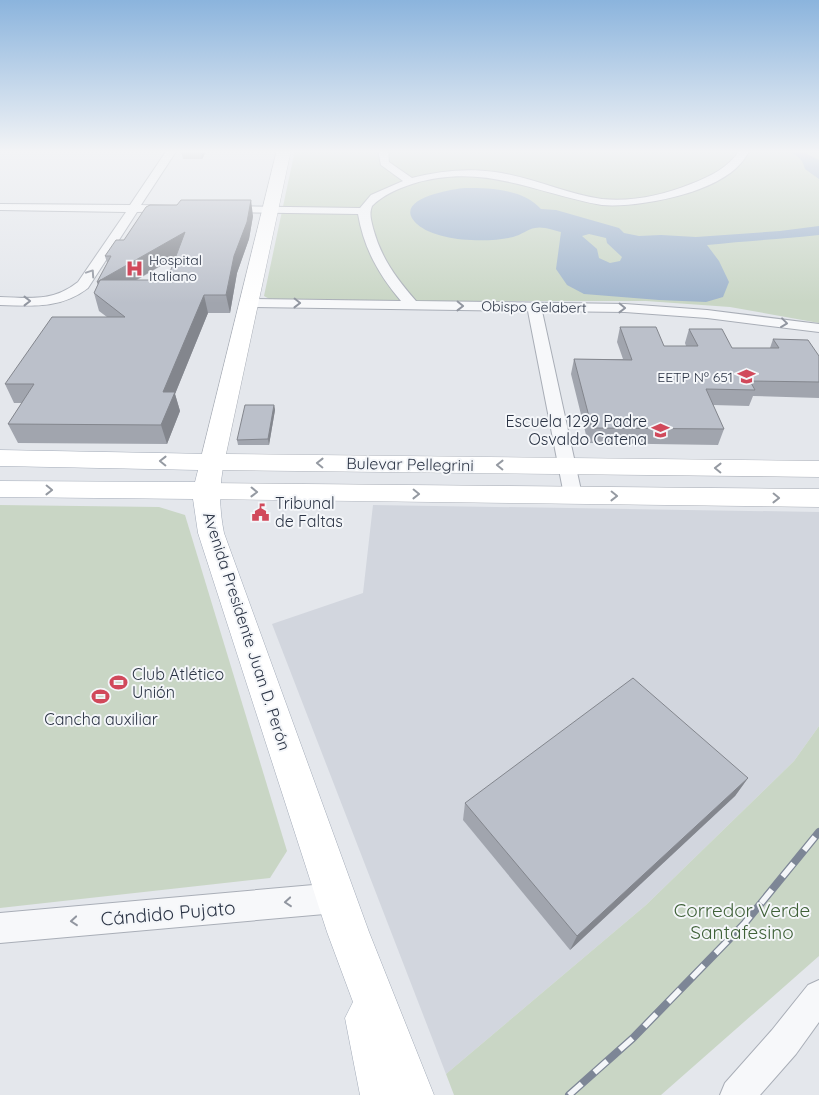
<svg xmlns="http://www.w3.org/2000/svg" width="819" height="1095" viewBox="0 0 819 1095" font-family="Quicksand,sans-serif">
	<style>
		.built { fill: #d2d6de }
		.green { fill: #c9d6c5 }
		.water { fill: #9fb4cc; fill-rule: evenodd }
		.lines { fill: none; stroke-linecap: round; stroke-linejoin: round }
		.street-casing { stroke: #a9aeb7; stroke-width: 2 }
		.secondary-casing { stroke: #a9aeb7; stroke-width: 1 }
		.primary-casing { stroke: #a3abb8; stroke-width: 1 }
		.street { fill: #f7f8fa; fill-rule: evenodd }
		.secondary { fill: #fff; fill-rule: evenodd }
		.primary { fill: #fff; fill-rule: evenodd }
		.rail-casing { stroke: #7d8696; stroke-width: 8 }
		.rail { stroke: #f4f6f9; stroke-width: 5.5; stroke-dasharray: 17; stroke-linecap: butt }
		.wall { fill: #a1a5ae; fill-rule: evenodd }
		.shaded-wall { fill: #83868d }
		.building { fill: #bbc0ca; stroke: #83868d }
		.oneway { stroke: #9196a0 }
		.oneway2 { stroke: #959aa2 }
		.labels { text-anchor: middle; dominant-baseline: central; stroke-width: 4; stroke-linejoin: round; paint-order: stroke }
		.far-poi-label { font-size: 14px; fill: #2b3445; stroke: #f4f6f9; text-anchor: start }
		.far-street-label { font-size: 14px; fill: #2b3445; stroke: #f4f6f9 }
		.poi-label { font-size: 16px; fill: #2b3445; stroke: #f4f6f9; text-anchor: start }
		.street-label { font-size: 16px; fill: #2b3445; stroke: #f4f6f9 }
		.near-park-label { font-size: 19px; fill: #3f6138; stroke: #f4f6f9 }
		.near-street-label { font-size: 19px; fill: #2b3445; stroke: #f4f6f9 }
	</style>
	<rect width="100%" height="100%" fill="#e4e7ec"/>
	<polygon class="built" points="373,505 819,512 819,726 794,761 646,905 446,1074 272,624 363,593"/>
	<g class="green">
		<polygon points="295,150 819,150 819,323 730,307 646,301 273,301 264,296"/>
		<polygon points="0,505 159,507 185,515 287,851 270,878 0,908"/>
		<polygon points="819,726 819,956 661,1095 454,1095 446,1074 646,905 794,761"/>
	</g>
	<g class="water">
		<path d="M785,150H799L819,160V179L805,169C802,157 796,155 785,150Z"/>
		<path d="M465,188C491,188 523,189 541,209L556,210L619,228L624,233L639,236L661,235L696,237L780,231L819,226V235C782,239 744,241 707,245L719,261L729,282L723,297L706,302L659,300L584,294L567,285L556,269L561,232C554,230 542,226 535,228C528,229 521,235 513,237C488,243 437,242 417,224C390,199 452,189 465,188ZM589,234L606,238L607,243L622,257L620,261L610,263L599,258L597,249L582,236Z"/>
	</g>
	<g class="lines">
		<defs>
			<g id="street">
				<path d="M167,150H177L141,205L172,206L176,207L178,209L176,211L137,212L88,288C61,309 32,306 0,305V297C30,298 53,302 78,282L126,212L0,210V204L130,205Z"/>
				<path d="M378,150H388L389,162L412,178C439,171 467,168 495,172C532,177 566,194 602,199C632,202 664,195 691,184C711,176 728,168 740,150H750C747,154 745,159 741,163C716,193 640,208 602,205C534,193 484,162 412,184C397,189 383,195 372,206C369,214 371,219 373,228C381,258 396,278 416,301L625,304L707,310L819,324V332L707,318L625,312L542,311L582,495L580,499L573,501L566,499L564,495L528,311L249,307L242,303L249,299L401,301C379,275 364,249 358,214L226,212L220,209L226,206L360,208L371,195L403,181L381,165Z"/>
				<polygon points="336,883 346,888 351,898 346,908 336,913 0,943 0,913"/>
				<polygon points="819,980 819,1022 796,1054 760,1095 720,1095 725,1083 772,1030 808,985"/>
			</g>
			<g id="secondary">
				<polygon points="277,150 291,150 226,454 819,461 819,477 212,470 203,468 200,462"/>
				<polygon points="205,483 819,489 819,507 205,499 196,497 192,491 196,485"/>
			</g>
			<path id="primary" d="M0,450L212,454L221,456L224,462C219,487 219,508 224,533L369,932L434,1095H360L345,1018L353,1002L327,932L198,533L193,499L0,497V481L195,482L198,470L0,466Z"/>
		</defs>
		<use href="#street" class="street-casing"/>
		<use href="#secondary" class="secondary-casing"/>
		<use href="#primary" class="primary-casing"/>
		<use href="#street" class="street"/>
		<use href="#secondary" class="secondary"/>
		<use href="#primary" class="primary"/>
		<defs>
			<polyline id="rail" points="569,1095 633,1038 744,924 819,832"/>
		</defs>
		<use href="#rail" class="rail-casing"/>
		<use href="#rail" class="rail"/>
	</g>
	<g class="wall">
		<polygon points="181,150 207,150 202,159 183,159"/>
		<path d="M253,216L249,239L237,273L230,313H208L175,394L180,411L167,444L18,443L8,424L22,403H14L5,384L107,317L99,311L94,293L98,284L97,282L107,263L105,256L124,240ZM176,257L167,280H137Z"/>
		<polygon points="620,327 664,346 686,346 685,343 689,329 732,348 770,348 773,339 819,356 819,398 753,396 749,406 713,405 724,429 718,445 588,443 571,374 574,359 623,359 617,342"/>
		<polygon points="274,405 275,410 269,445 238,445 237,440"/>
		<polygon points="748,778 735,796 570,950 463,820 465,803"/>
	</g>
	<g class="shaded-wall">
		<polygon points="201,150 207,150 202,159"/>
		<polygon points="251,200 253,216 249,239 237,273 230,313 226,295 234,256"/>
		<polygon points="185,232 189,249 103,299 97,282"/>
		<polygon points="204,295 208,313 175,394 180,411 167,444 161,425 163,392"/>
		<polygon points="274,405 275,410 269,445 268,439"/>
		<polygon points="748,778 735,796 570,950 577,936"/>
	</g>
	<g class="building">
		<polygon points="181,200 251,200 247,222 234,256 226,295 204,295 163,392 175,392 161,425 8,424 34,384 5,384 52,317 125,317 94,293 100,280 167,280 185,232 97,282 111,256 105,256 116,240 124,240 146,207 150,205 177,205"/>
		<polygon points="620,327 656,327 664,346 698,346 689,329 722,329 732,348 779,348 773,339 808,340 819,356 819,382 750,381 755,390 706,389 724,429 592,428 574,359 632,360"/>
		<polygon points="245,405 274,405 268,439 237,440"/>
		<polygon points="633,678 748,778 577,936 465,803"/>
	</g>
	<defs><path id="oneway-chevron" d="M-2-3.5L2.5 0L-2 3.5" fill="none" stroke-width="1.6" stroke-linecap="round" stroke-linejoin="round" transform="scale(1.25)"/></defs>
	<g class="oneway">
		<use href="#oneway-chevron" transform="translate(91 273) rotate(-56)"/>
		<use href="#oneway-chevron" transform="translate(27 301)"/>
		<use href="#oneway-chevron" transform="translate(297 303) rotate(1)"/>
		<use href="#oneway-chevron" transform="translate(460 306) rotate(1)"/>
		<use href="#oneway-chevron" transform="translate(622 308) rotate(1)"/>
		<use href="#oneway-chevron" transform="translate(784 323) rotate(7)"/>
		<use href="#oneway-chevron" transform="translate(288 902) rotate(175)"/>
		<use href="#oneway-chevron" transform="translate(74 921) rotate(175)"/>
	</g>
	<g class="oneway2">
		<use href="#oneway-chevron" transform="translate(163 461) rotate(-179)"/>
		<use href="#oneway-chevron" transform="translate(320 463) rotate(-179)"/>
		<use href="#oneway-chevron" transform="translate(500 465) rotate(-179)"/>
		<use href="#oneway-chevron" transform="translate(718 468) rotate(-179)"/>
		<use href="#oneway-chevron" transform="translate(49 490) rotate(1)"/>
		<use href="#oneway-chevron" transform="translate(254 492) rotate(1)"/>
		<use href="#oneway-chevron" transform="translate(416 494) rotate(1)"/>
		<use href="#oneway-chevron" transform="translate(614 496) rotate(1)"/>
		<use href="#oneway-chevron" transform="translate(776 498) rotate(1)"/>
	</g>
	<linearGradient id="sky" x2="0" y2="1"><stop stop-color="#8bb4dd"/><stop offset="0.5" stop-color="#f3f4f6"/><stop offset="1" stop-color="#f3f4f6" stop-opacity="0"/></linearGradient>
	<rect width="819" height="303" fill="url(#sky)"/>
	<defs>
		<symbol id="hospital-bare" viewBox="-9 -9 18 18"><path d="M-5-5h3v3.5h4V-5h3V5h-3V1.5h-4V5h-3Z" fill="#d1495b" stroke="#f4f6f9" stroke-width="2.5" paint-order="stroke"/></symbol>
		<symbol id="school-bare" viewBox="-9 -9 18 18"><path d="M0-5L7-2L0 1L-7-2ZM-4 1L0 2.5L4 1V4Q0 6-4 4Z" fill="#d1495b" stroke="#f4f6f9" stroke-width="2.5" paint-order="stroke"/></symbol>
		<symbol id="civic-bare" viewBox="-9 -9 18 18"><path d="M-.6-6.5H3V-4.5H.6V-3L4-1V1h2V6H-6V1h2V-1L-.6-3ZM-1.2 2.5V6h2.4V2.5Z" fill="#d1495b" stroke="#f4f6f9" stroke-width="2.5" paint-order="stroke"/></symbol>
		<symbol id="stadium-bare" viewBox="-9 -9 18 18"><path d="M0-5a6.5 5 0 1 0 0 10a6.5 5 0 1 0 0-10ZM-3.5-1.8h7v3.6h-7Z" fill="#d1495b" stroke="#f4f6f9" stroke-width="2.5" paint-order="stroke"/></symbol>
	</defs>
	<g fill-rule="evenodd">
		<use href="#hospital-bare" x="122" y="256" width="25" height="25"/>
		<use href="#school-bare" x="734" y="364" width="25" height="25"/>
		<use href="#school-bare" x="648" y="418" width="25" height="25"/>
		<use href="#civic-bare" x="248" y="500" width="25" height="25"/>
		<use href="#stadium-bare" x="106" y="670" width="25" height="25"/>
		<use href="#stadium-bare" x="88" y="684" width="25" height="25"/>
	</g>
	<g class="labels">
		<g class="far-poi-label">
			<text x="149" y="260">Hospital<tspan x="149" dy="16">Italiano</tspan></text>
			<text x="733" y="377" text-anchor="end">EETP Nº 651</text>
		</g>
		<g class="far-street-label">
			<text transform="translate(534 307) rotate(1)">Obispo Gelabert</text>
		</g>
		<g class="poi-label">
			<text x="647" y="421" text-anchor="end">Escuela 1299 Padre<tspan x="647" dy="18">Osvaldo Catena</tspan></text>
			<text x="275" y="503">Tribunal<tspan x="275" dy="18">de Faltas</tspan></text>
			<text x="132" y="674">Club Atlético<tspan x="132" dy="18">Unión</tspan></text>
			<text x="101" y="719" text-anchor="middle">Cancha auxiliar</text>
		</g>
		<g class="street-label">
			<text transform="translate(410 464) rotate(1)">Bulevar Pellegrini</text>
			<text transform="translate(247 631) rotate(72)">Avenida Presidente Juan D. Perón</text>
		</g>
		<g class="near-park-label">
			<text x="742" y="910">Corredor Verde<tspan x="742" dy="22">Santafesino</tspan></text>
		</g>
		<g class="near-street-label">
			<text transform="translate(168 913) rotate(-5)">Cándido Pujato</text>
		</g>
	</g>
</svg>
